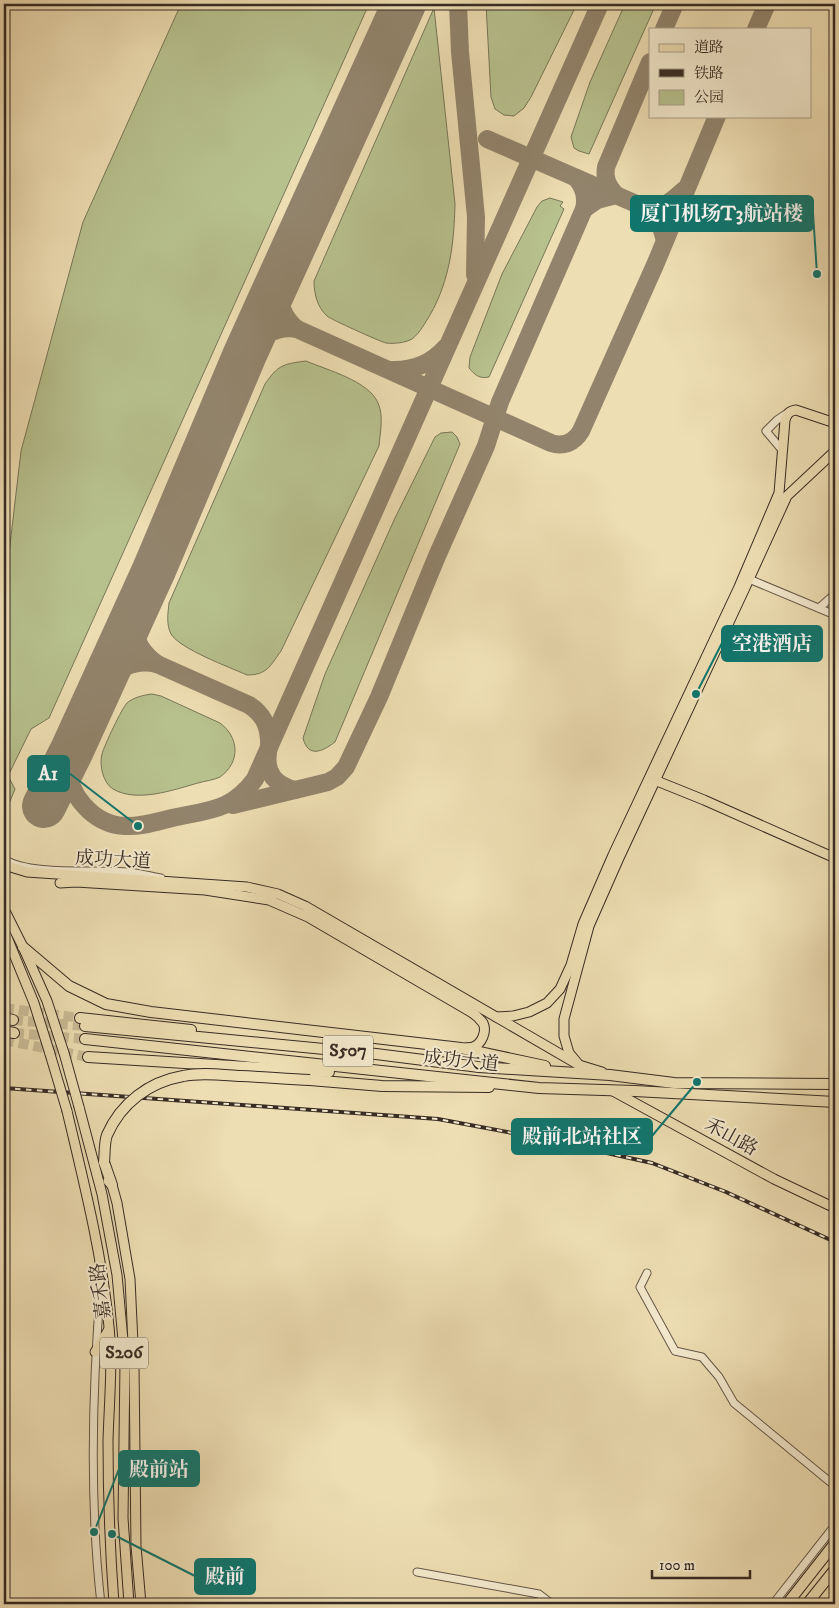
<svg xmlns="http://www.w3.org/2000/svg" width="839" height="1608" viewBox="0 0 839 1608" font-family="'IM FELL DW Pica','Noto Serif SC',serif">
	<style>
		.green { fill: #b7c18e; stroke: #777659 }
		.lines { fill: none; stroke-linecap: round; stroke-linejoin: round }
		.taxiway { stroke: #92846c; stroke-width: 18 }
		.runway { stroke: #92846c; stroke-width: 44 }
		.highway-tunnel { stroke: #c9ba96; stroke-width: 10; stroke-dasharray: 10 5; stroke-linecap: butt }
		.minor-casing { stroke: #655848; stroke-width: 9 }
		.major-casing { stroke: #372b24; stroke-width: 11 }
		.highway-casing { stroke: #372b24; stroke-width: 12 }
		.minor { stroke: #f4eace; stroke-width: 7 }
		.major { stroke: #eedeb3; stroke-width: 9 }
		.highway { stroke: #eedeb3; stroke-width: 10 }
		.rail-casing { stroke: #372b24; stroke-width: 4 }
		.rail { stroke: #f4eace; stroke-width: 2; stroke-dasharray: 5.5; stroke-linecap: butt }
		.major-bridge-casing { stroke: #372b24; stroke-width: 11; stroke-linecap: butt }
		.highway-bridge-casing { stroke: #372b24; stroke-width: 12; stroke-linecap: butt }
		.major-bridge { stroke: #eedeb3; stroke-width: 9 }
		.highway-bridge { stroke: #eedeb3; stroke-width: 10 }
		.labels { text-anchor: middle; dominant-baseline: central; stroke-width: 4; stroke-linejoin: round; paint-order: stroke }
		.shield { fill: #f4eace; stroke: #706457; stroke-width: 1 }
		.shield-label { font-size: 18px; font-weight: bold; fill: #372b24 }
		.street-label { font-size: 19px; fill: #372b24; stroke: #f4eace }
		.leader { fill: none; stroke: #0f766e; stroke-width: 2 }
		.callout-dot { fill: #0f766e; stroke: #f4eace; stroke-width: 2 }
		.callout { fill: #0f766e; stroke: #0f766e; stroke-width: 2 }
		.callout-label { font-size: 20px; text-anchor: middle; font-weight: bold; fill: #fff }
	</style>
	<rect width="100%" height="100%" fill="#eedeb3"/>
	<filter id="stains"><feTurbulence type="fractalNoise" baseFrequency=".004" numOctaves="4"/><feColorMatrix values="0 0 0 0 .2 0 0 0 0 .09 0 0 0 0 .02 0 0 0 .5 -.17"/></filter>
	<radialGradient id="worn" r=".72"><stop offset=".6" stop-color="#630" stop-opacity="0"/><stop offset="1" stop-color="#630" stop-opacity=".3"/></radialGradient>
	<g class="green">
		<polygon points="181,4 369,4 49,718 31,729 8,776 15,789 4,816 4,596 21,451 83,222"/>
		<polygon points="486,4 577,4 531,97 524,108 514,116 504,115 495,109 491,97"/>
		<polygon points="625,4 656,4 589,154 579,151 574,148 571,137 590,82"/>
		<path d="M434,8L455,204C454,243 450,280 430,315C425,323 420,333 412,339C405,343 393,344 386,343C381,342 330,319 327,316C317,307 314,293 314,281Z"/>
		<path d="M550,198L563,202L560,206L564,209L489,377C479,379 475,375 469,368L470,357L502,274L537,207L542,201Z"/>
		<path d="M306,361C327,370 369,381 378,403C384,416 380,433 379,446L281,651C270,666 267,675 247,675C229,667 180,649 171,634C166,624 168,613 169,603L265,384C278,365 283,364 306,361Z"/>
		<path d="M452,432L457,437L460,444L335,742C322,752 308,758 303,738L325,674L395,518L435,437L441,433Z"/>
		<path d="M152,694L161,696L220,723C239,737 241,762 220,777C214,780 205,781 198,783C173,790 137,803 113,789C103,783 99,765 102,754C104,746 122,708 127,703C134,697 144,695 152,694Z"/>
	</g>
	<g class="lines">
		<g class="taxiway">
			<polyline points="458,4 460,52 476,217 475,275"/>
			<polyline points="664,29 675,4"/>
			<polyline points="756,29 767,4"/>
			<polyline points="487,139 648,209"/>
			<path d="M584,209L597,200L616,195C608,186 604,179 606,167L650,62"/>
			<path d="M665,240L660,224L648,209C663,209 673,200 684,190"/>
			<path d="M297,329L551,443C563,447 574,443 581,431L655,265L717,116"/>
			<path d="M245,354C258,338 275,325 297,329C282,317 277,298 278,280"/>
			<path d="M390,370C412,371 430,365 445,348"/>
			<path d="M154,570C138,606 118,635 157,664C114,654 95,696 81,729C76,740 69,752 68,764C67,794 93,824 124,826C140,827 156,822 172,818C208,810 232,811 255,779L600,4"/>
			<path d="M157,664L249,705C265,715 270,729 269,748"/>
			<path d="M268,753C265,774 276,785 295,790"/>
			<path d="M233,805L328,782L337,777L346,767L379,697L437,556L486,446L500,402L584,209C587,197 584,187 576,178"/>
		</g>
		<polyline class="runway" points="44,806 72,750 154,570 245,354 404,4"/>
		<g class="highway-tunnel">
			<polyline points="4,1008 80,1018"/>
			<polyline points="13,1020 85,1026"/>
			<polyline points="14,1033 85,1039"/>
			<polyline points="4,1040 88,1057"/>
		</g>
		<defs>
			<g id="minor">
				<polyline points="782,450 766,431 777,420 789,412"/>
				<polyline points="749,579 835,615"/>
				<polyline points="819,608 835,594"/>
				<path d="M4,859C29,876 95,869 127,872C138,873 150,876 161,878"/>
				<polyline points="647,1273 640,1287 675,1351 702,1357 719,1377 734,1403 835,1486"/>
				<polyline points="417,1572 539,1594 552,1604"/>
				<path d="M101,1604C89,1497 92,1389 101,1282"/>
				<polyline points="773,1604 835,1525"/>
				<polyline points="829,1604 835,1596"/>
			</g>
			<g id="major">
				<polyline points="652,779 704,800 835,858"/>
				<polyline points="4,865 27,872 247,887 278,894 305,906 579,1065 602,1072"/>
				<path d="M60,883L76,882L205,890L269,900L308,917L471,1012C476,1015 480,1019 483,1023C487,1031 482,1044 473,1047C471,1048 468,1047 465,1048"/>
				<polyline points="4,909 23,947 47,1001 64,1053"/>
				<polyline points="4,930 34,1003 50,1054"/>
				<path d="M496,1017L513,1016L529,1012L547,1003L560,989L571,965L583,924L613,855L739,587L779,493L785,420C787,414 789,411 796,410L835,423"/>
				<polyline points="579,1065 569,1053 564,1036 564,1019 589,926 619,858 744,590 787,496 835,451"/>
				<polyline points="613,1091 774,1179 835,1208"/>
				<polyline points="79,1107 102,1194 117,1275 125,1362 123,1518 129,1604"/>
				<path d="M67,1111C84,1183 102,1254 109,1327C113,1365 109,1403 108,1441C108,1496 110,1550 114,1604"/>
				<polyline points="108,1181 112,1185 117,1203 130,1279 134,1365 136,1546 141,1604"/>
				<polyline points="95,1352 109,1329"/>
			</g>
			<g id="highway">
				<polyline points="23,947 69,986 106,1004 151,1012 461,1048 545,1066"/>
				<polyline points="4,1018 13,1020"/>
				<polyline points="80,1018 191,1030"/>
				<polyline points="85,1026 376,1054 479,1067 610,1075 674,1083 835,1084"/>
				<polyline points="4,1031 14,1033"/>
				<polyline points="85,1039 539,1088 635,1091 835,1102"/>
				<polyline points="88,1057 329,1072"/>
				<polyline points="310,1080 382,1086 489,1087"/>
				<polyline points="104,1162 112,1185"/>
				<polyline points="787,1604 835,1543"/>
				<polyline points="807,1604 835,1569"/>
			</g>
		</defs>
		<use href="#minor" class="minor-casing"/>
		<use href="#major" class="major-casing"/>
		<use href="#highway" class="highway-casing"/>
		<use href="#minor" class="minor"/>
		<use href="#major" class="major"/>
		<use href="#highway" class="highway"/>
		<defs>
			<polyline id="rail" points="4,1088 438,1119 539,1138 652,1163 726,1192 835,1242"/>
		</defs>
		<use href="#rail" class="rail-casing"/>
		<use href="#rail" class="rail"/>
		<defs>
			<g id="major-bridge">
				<polyline points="64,1053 79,1107"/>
				<polyline points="50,1054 67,1111"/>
			</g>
			<path id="highway-bridge" d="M104,1162C105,1154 104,1143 107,1135C121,1103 149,1082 183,1076C201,1072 222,1075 241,1076C264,1077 287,1079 310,1080"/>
		</defs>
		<use href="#major-bridge" class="major-bridge-casing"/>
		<use href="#highway-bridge" class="highway-bridge-casing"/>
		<use href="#major-bridge" class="major-bridge"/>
		<use href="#highway-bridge" class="highway-bridge"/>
	</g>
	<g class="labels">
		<g class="shield">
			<rect x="323" y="1035.5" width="50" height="31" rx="4"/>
			<rect x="100" y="1337.5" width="48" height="31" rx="4"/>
		</g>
		<g class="shield-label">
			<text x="348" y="1051">S507</text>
			<text x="124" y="1353">S206</text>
		</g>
		<g class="street-label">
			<text transform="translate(113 860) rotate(3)">成功大道</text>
			<text transform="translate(461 1061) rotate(6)">成功大道</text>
			<text transform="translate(731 1137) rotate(29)">禾山路</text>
			<text transform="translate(101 1291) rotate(-97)">嘉禾路</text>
		</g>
	</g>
	<path class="leader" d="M817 274L813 213M696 694L722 643M138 826L69 773M697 1082L652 1136M94 1532L119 1469M112 1534L195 1576"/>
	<g class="callout-dot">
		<circle cx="817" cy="274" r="5"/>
		<circle cx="696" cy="694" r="5"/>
		<circle cx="138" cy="826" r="5"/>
		<circle cx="697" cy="1082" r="5"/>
		<circle cx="94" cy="1532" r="5"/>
		<circle cx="112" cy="1534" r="5"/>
	</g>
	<g class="callout">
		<rect x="631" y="196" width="182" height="35" rx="5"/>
		<rect x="722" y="626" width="100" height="35" rx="5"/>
		<rect x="28" y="756" width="41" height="35" rx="5"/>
		<rect x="512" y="1119" width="140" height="35" rx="5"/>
		<rect x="119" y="1451" width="80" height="35" rx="5"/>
		<rect x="195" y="1559" width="60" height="35" rx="5"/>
	</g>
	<g class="callout-label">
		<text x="722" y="220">厦门机场T3航站楼</text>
		<text x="772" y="650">空港酒店</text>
		<text x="48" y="780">A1</text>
		<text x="582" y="1143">殿前北站社区</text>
		<text x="159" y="1476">殿前站</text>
		<text x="225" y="1583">殿前</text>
	</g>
	<rect width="839" height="1608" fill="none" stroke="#eedeb3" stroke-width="20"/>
	<rect x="5" y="5" width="829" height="1598" fill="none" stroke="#372b24" stroke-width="2.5"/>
	<rect x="10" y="10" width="819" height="1588" fill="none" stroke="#372b24"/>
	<rect x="649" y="28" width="162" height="90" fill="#f4eace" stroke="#a89e8a"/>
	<rect x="659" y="44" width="25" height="8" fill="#eedeb3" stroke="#a89e8a"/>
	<text x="694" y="52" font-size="15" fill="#372b24">道路</text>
	<rect x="659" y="69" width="25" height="8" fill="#372b24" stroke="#a89e8a"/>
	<text x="694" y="78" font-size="15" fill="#372b24">铁路</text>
	<rect x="659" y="90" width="25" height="15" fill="#b7c18e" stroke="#a89e8a"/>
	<text x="694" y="102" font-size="15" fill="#372b24">公园</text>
	<path d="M652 1570v8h98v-8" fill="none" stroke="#372b24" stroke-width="2.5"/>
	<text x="659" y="1570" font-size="15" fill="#372b24" stroke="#f4eace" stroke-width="4" paint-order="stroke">100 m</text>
	<rect width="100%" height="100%" filter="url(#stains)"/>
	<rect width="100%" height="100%" fill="url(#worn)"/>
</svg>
